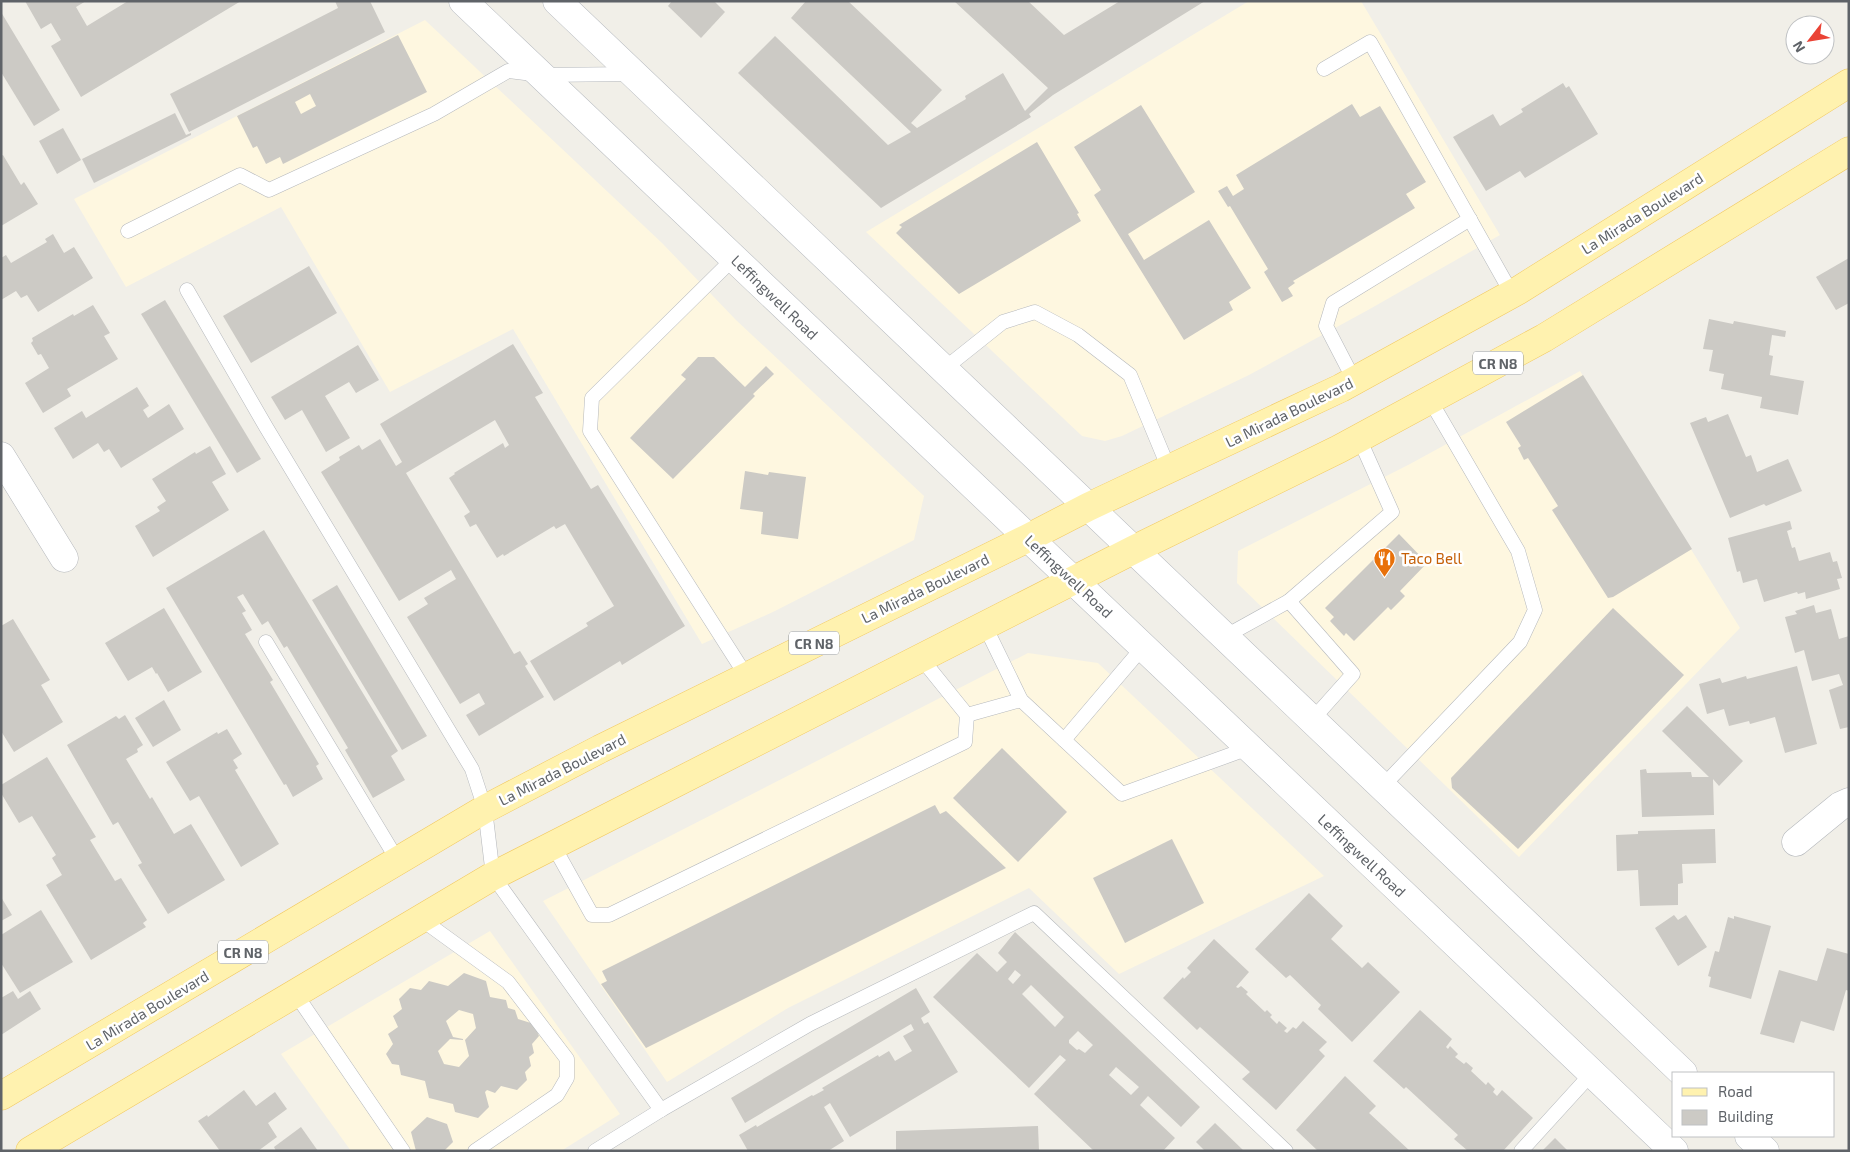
<svg xmlns="http://www.w3.org/2000/svg" width="1850" height="1152" viewBox="0 0 1850 1152" font-family="'Exo 2',sans-serif">
	<style>
		.commercial { fill: #fef7e0 }
		.building { fill: #cccac5; fill-rule: evenodd }
		.lines { fill: none; stroke-linecap: round; stroke-linejoin: round }
		.service-casing { stroke: #b5b8bc; stroke-width: 15 }
		.minor-casing { stroke: #b5b8bc; stroke-width: 29 }
		.secondary-casing { stroke: #b6babf; stroke-width: 29 }
		.primary-casing { stroke: #f2c960; stroke-width: 29 }
		.service { stroke: #fff; stroke-width: 14 }
		.minor { stroke: #fff; stroke-width: 28 }
		.secondary { stroke: #fff; stroke-width: 28 }
		.primary { stroke: #fff2af; stroke-width: 28 }
		.labels { text-anchor: middle; dominant-baseline: central; stroke-width: 5; stroke-linejoin: round; paint-order: stroke }
		.shield { fill: #fff; stroke: #8f9295; stroke-width: 1 }
		.shield-label { font-size: 14px; font-weight: bold; fill: #5f6368 }
		.street-label { font-size: 15px; fill: #5f6368; stroke: #fff }
		.food-label { font-size: 15px; fill: #c56008; stroke: #fff; text-anchor: start }
	</style>
	<rect width="100%" height="100%" fill="#f1efe8"/>
	<g class="commercial">
		<polygon points="1249,1 1361,1 1500,235 1368,310 1249,375 1122,436 1105,441 1082,436 866,232"/>
		<polygon points="425,20 662,243 736,320 924,496 914,540 775,611 702,644 513,329 390,392 281,207 126,287 74,199"/>
		<polygon points="1580,371 1740,628 1519,857 1237,583 1238,551 1410,464"/>
		<polygon points="1028,653 1098,663 1324,876 1119,974 1029,888 788,1008 667,1082 543,901"/>
		<polygon points="490,931 620,1114 561,1151 351,1151 281,1054"/>
	</g>
	<g class="building">
		<polygon points="25,1 86,1 76,7 87,26 128,1 241,1 81,97 51,46 61,40 51,23 41,29"/>
		<polygon points="335,1 370,1 385,32 189,132 170,94 338,8"/>
		<polygon points="672,1 714,1 725,12 701,38 668,6"/>
		<polygon points="806,1 848,1 942,90 911,123 917,128 966,99 965,96 1003,73 1025,111 1048,88 954,1 1028,1 1064,35 1120,1 1205,1 1053,95 1029,114 1031,117 881,208 738,73 775,36 888,145 911,132 791,18"/>
		<polygon points="1,12 60,110 34,126 1,72"/>
		<path d="M398,35L427,92L283,164L280,157L266,164L257,146L253,148L237,116ZM310,94L316,106L301,114L295,102Z"/>
		<polygon points="1563,83 1566,88 1569,86 1598,134 1525,178 1520,171 1486,191 1453,137 1493,114 1500,126 1523,112 1521,109"/>
		<polygon points="1352,104 1360,117 1380,106 1426,182 1406,194 1415,208 1293,281 1295,283 1288,288 1293,296 1282,302 1264,272 1268,269 1230,206 1228,207 1218,191 1227,186 1233,196 1244,189 1236,175"/>
		<polygon points="1141,105 1195,192 1128,234 1144,260 1209,220 1251,288 1229,302 1233,310 1184,340 1094,195 1101,190 1074,147"/>
		<polygon points="175,113 186,135 191,133 191,135 94,183 82,159"/>
		<polygon points="63,128 81,160 57,174 39,141"/>
		<polygon points="1037,142 1079,213 1077,214 1081,221 959,294 896,233 902,227 899,225"/>
		<polygon points="3,155 21,185 24,182 38,204 1,226 1,156"/>
		<polygon points="53,234 64,253 74,247 93,278 38,312 27,295 21,298 16,291 1,300 1,258 6,255 11,263 47,242 45,239"/>
		<polygon points="1849,258 1849,303 1836,310 1816,277"/>
		<polygon points="309,266 337,313 251,363 223,316"/>
		<polygon points="165,300 261,459 237,473 141,314"/>
		<polygon points="93,305 110,333 104,336 118,359 67,389 71,396 43,413 25,383 49,368 41,354 38,355 31,343 33,341 32,338 73,314 74,316"/>
		<polygon points="1709,319 1733,324 1734,321 1786,331 1785,337 1772,335 1769,355 1773,356 1770,375 1804,381 1798,415 1760,408 1762,397 1721,389 1724,374 1709,371 1713,350 1703,349"/>
		<polygon points="513,344 543,393 535,397 591,489 598,485 685,626 622,665 620,661 554,701 530,661 588,626 586,623 614,606 565,524 556,529 554,526 504,556 503,554 497,558 476,524 470,527 464,516 470,512 449,478 455,474 454,473 503,443 505,448 509,445 495,420 406,473 514,654 520,651 528,664 525,666 544,697 479,736 466,715 485,704 479,693 460,704 407,617 428,604 424,598 456,579 451,570 399,601 321,472 340,460 339,457 359,445 362,450 380,439 396,466 402,462 380,424"/>
		<polygon points="358,345 379,380 356,393 349,382 325,396 350,438 326,452 302,410 285,420 271,397"/>
		<polygon points="698,357 714,357 745,387 766,366 774,374 753,394 755,396 673,479 630,438 686,379 681,375"/>
		<polygon points="1583,375 1692,549 1613,597 1608,598 1552,510 1558,506 1528,458 1524,460 1518,448 1521,446 1506,422"/>
		<polygon points="137,387 149,406 143,410 148,418 169,404 184,429 121,468 109,449 104,452 98,443 73,459 54,428 82,411 86,418"/>
		<polygon points="1728,414 1746,457 1751,455 1757,472 1788,459 1802,491 1766,506 1764,504 1730,518 1690,423 1706,417 1708,422"/>
		<polygon points="210,446 226,474 212,482 229,510 153,557 135,526 160,511 157,507 166,501 152,479 195,452 196,454"/>
		<polygon points="745,471 768,475 769,472 806,477 798,539 761,534 763,512 740,509"/>
		<polygon points="1790,521 1792,529 1787,531 1792,548 1795,547 1799,561 1830,552 1833,562 1837,561 1842,578 1837,579 1840,589 1806,599 1805,592 1798,594 1797,592 1764,602 1757,579 1743,583 1740,571 1737,572 1728,538"/>
		<polygon points="264,530 398,751 391,756 405,780 373,798 345,750 348,748 287,646 284,648 268,621 262,625 243,594 237,597 246,611 242,613 252,630 245,634 273,680 270,682 319,764 316,766 323,779 293,797 286,784 284,785 166,588"/>
		<polygon points="1399,534 1427,563 1400,591 1405,596 1391,610 1388,607 1354,641 1346,633 1344,636 1330,621 1334,617 1325,608"/>
		<polygon points="337,585 427,736 402,750 312,600"/>
		<polygon points="1814,605 1816,613 1831,609 1839,639 1849,636 1849,727 1840,729 1829,690 1843,685 1839,674 1812,681 1804,650 1795,653 1785,617 1797,614 1795,611"/>
		<polygon points="164,608 202,672 168,692 157,673 156,674 152,667 128,681 105,643"/>
		<polygon points="1613,608 1684,675 1518,849 1452,788 1451,778"/>
		<polygon points="13,619 50,680 41,685 63,722 14,752 1,731 1,626"/>
		<polygon points="1797,666 1817,744 1785,753 1775,717 1750,724 1749,721 1729,726 1724,709 1707,714 1699,684 1720,678 1722,683 1746,676 1747,679"/>
		<polygon points="164,700 181,730 153,747 135,718"/>
		<polygon points="1687,706 1743,761 1719,786 1713,779 1714,815 1642,817 1640,770 1646,769 1647,773 1691,772 1692,777 1709,777 1662,731"/>
		<polygon points="125,715 143,745 137,749 138,752 126,759 150,799 152,797 174,834 191,824 225,880 168,914 138,865 142,863 118,822 113,825 67,745 116,716 119,719"/>
		<polygon points="227,729 242,754 233,760 238,768 235,770 279,844 241,867 199,796 190,801 166,762 217,732 218,734"/>
		<polygon points="1002,748 1067,812 1018,862 953,798"/>
		<polygon points="47,757 96,837 90,840 115,881 121,878 147,920 143,923 146,927 91,960 46,885 62,875 52,858 56,855 32,816 19,823 1,793 1,785"/>
		<polygon points="935,805 940,814 946,811 1006,868 646,1048 601,984 607,981 602,971"/>
		<polygon points="1715,829 1716,863 1682,864 1683,883 1678,884 1678,905 1640,906 1638,870 1617,871 1616,835 1638,834 1638,831"/>
		<polygon points="1172,839 1204,903 1125,943 1093,878"/>
		<polygon points="1309,893 1343,926 1331,939 1362,968 1368,962 1400,992 1352,1042 1318,1009 1321,1005 1290,975 1286,978 1255,949"/>
		<polygon points="1,897 12,915 1,921"/>
		<polygon points="41,910 73,962 20,993 1,963 1,935"/>
		<polygon points="1674,915 1678,920 1686,915 1707,947 1678,966 1655,928"/>
		<polygon points="1734,916 1771,926 1751,999 1709,987 1711,977 1708,976 1715,951 1719,952 1728,917 1734,919"/>
		<path d="M1015,932L1200,1107L1181,1127L1148,1096L1140,1105L1175,1138L1163,1151H1094L1034,1094L1066,1060L1060,1055L1029,1088L933,997L977,953L997,972L1007,962L998,953ZM1015,970L1021,975L1013,984L1008,979ZM1031,985L1064,1017L1055,1027L1022,994ZM1078,1031L1093,1045L1085,1053L1079,1049L1077,1050L1069,1043V1040ZM1116,1067L1139,1087L1131,1095L1109,1075Z"/>
		<polygon points="1214,939 1249,972 1236,987 1238,988 1241,986 1248,992 1246,994 1265,1012 1267,1010 1272,1015 1270,1017 1277,1024 1279,1021 1287,1028 1284,1031 1287,1033 1293,1027 1296,1029 1303,1021 1327,1042 1319,1050 1325,1056 1276,1110 1242,1079 1250,1072 1200,1027 1197,1030 1163,998 1183,977 1184,979 1191,972 1187,968"/>
		<polygon points="1827,948 1849,954 1849,991 1846,990 1834,1031 1801,1021 1794,1043 1760,1034 1779,970 1817,981"/>
		<path d="M464,973L486,981L490,997L506,1000L508,1008L515,1010L518,1019L534,1024L539,1036L532,1044L534,1053L529,1057L531,1066L525,1072L527,1080L517,1090L501,1086L495,1093L487,1090L485,1092L489,1107L478,1118L455,1112L453,1104L429,1098L425,1081L401,1075L399,1065L392,1064L386,1054L393,1044L388,1034L398,1027L393,1016L402,1009L399,999L410,988L421,990L429,981L448,986ZM459,1010L473,1014L476,1028L465,1040L469,1056L459,1067L444,1064L438,1051L450,1039L463,1040V1039L453,1037L446,1021Z"/>
		<polygon points="916,988 930,1012 921,1018 924,1024 928,1022 958,1072 850,1137 830,1103 824,1107 844,1141 828,1151 748,1151 739,1135 756,1125 757,1127 812,1095 813,1096 824,1090 822,1088 878,1055 879,1057 889,1051 895,1061 912,1051 903,1036 914,1030 911,1024 745,1123 731,1098"/>
		<polygon points="13,991 18,999 30,991 41,1009 1,1035 1,998"/>
		<polygon points="1420,1010 1452,1039 1446,1047 1448,1049 1450,1046 1458,1054 1455,1057 1464,1064 1466,1062 1473,1068 1471,1071 1486,1085 1488,1082 1495,1089 1493,1092 1497,1096 1502,1090 1533,1118 1503,1151 1468,1151 1454,1139 1458,1135 1406,1087 1404,1089 1373,1061"/>
		<polygon points="1345,1076 1376,1106 1369,1113 1410,1151 1318,1151 1296,1130"/>
		<polygon points="244,1090 256,1106 275,1092 287,1109 268,1123 277,1137 258,1151 220,1151 198,1121 207,1115 208,1117"/>
		<polygon points="427,1117 447,1124 453,1142 444,1151 416,1151 411,1132"/>
		<polygon points="1215,1123 1244,1151 1205,1151 1196,1142"/>
		<polygon points="1038,1126 1039,1151 896,1151 896,1131"/>
		<polygon points="301,1127 318,1151 276,1151 274,1147"/>
		<polygon points="1555,1138 1568,1151 1542,1151"/>
	</g>
	<g class="lines">
		<defs>
			<g id="service">
				<polyline points="1324,69 1370,42 1512,294"/>
				<polyline points="128,231 240,175 269,190 434,114 508,71 541,75 633,74"/>
				<polyline points="734,258 592,398 590,431 747,677"/>
				<polyline points="187,290 266,427 472,769 485,809 493,876 661,1110"/>
				<polyline points="944,369 1003,322 1035,312 1078,335 1130,375 1169,469"/>
				<polyline points="1354,380 1326,326 1333,303 1470,219"/>
				<polyline points="985,626 1021,700 1122,794 1249,748"/>
				<polyline points="1224,637 1289,601"/>
				<polyline points="266,642 398,861"/>
				<polyline points="967,715 1021,700"/>
				<polyline points="1312,720 1353,674 1289,601 1392,512 1359,438"/>
				<polyline points="1064,740 1143,647"/>
				<polyline points="1382,787 1520,642 1535,610 1518,551 1430,400"/>
				<polyline points="553,845 592,915 609,915 965,742 967,715 921,658"/>
				<polyline points="421,919 508,982 567,1059 567,1078 557,1095 475,1151"/>
				<polyline points="295,993 403,1151"/>
				<polyline points="595,1151 661,1110 810,1024 1034,913 1286,1151"/>
				<polyline points="1521,1151 1592,1073"/>
			</g>
			<g id="minor">
				<polyline points="1,456 64,558"/>
				<polyline points="1796,842 1840,806 1849,802"/>
			</g>
			<g id="secondary">
				<polyline points="463,1 1674,1151"/>
				<polyline points="557,1 1683,1073"/>
				<polyline points="1749,1136 1765,1151"/>
			</g>
			<g id="primary">
				<polyline points="1,1096 485,809 600,749 1028,538 1088,507 1341,388 1519,290 1849,83"/>
				<polyline points="30,1151 493,876 1133,550 1339,449 1544,338 1849,151"/>
			</g>
		</defs>
		<use href="#service" class="service-casing"/>
		<use href="#minor" class="minor-casing"/>
		<use href="#secondary" class="secondary-casing"/>
		<use href="#primary" class="primary-casing"/>
		<use href="#service" class="service"/>
		<use href="#minor" class="minor"/>
		<use href="#secondary" class="secondary"/>
		<use href="#primary" class="primary"/>
	</g>
	<defs>
		<symbol id="restaurant-pin" viewBox="-11 -11 22 30"><path d="M0 17L-7.5 6A9.5 9.5 0 1 1 7.5 6Z" fill="#e8710a" stroke="#fff"/><path d="M-5-6h1v4h1v-4h1v4h1v-4h1v5L-1.5 .5V6h-2V.5L-5-1ZM5-6V6H3V1.5H1.5Q1.5-4 5-6Z" fill="#fff"/></symbol>
	</defs>
	<g fill-rule="evenodd">
		<use href="#restaurant-pin" x="1372" y="546" width="25" height="34"/>
	</g>
	<g class="labels">
		<g class="shield">
			<rect x="1473" y="351.5" width="50" height="23" rx="4"/>
			<rect x="789" y="631.5" width="50" height="23" rx="4"/>
			<rect x="218" y="940.5" width="50" height="23" rx="4"/>
		</g>
		<g class="shield-label">
			<text x="1498" y="363">CR N8</text>
			<text x="814" y="643">CR N8</text>
			<text x="243" y="952">CR N8</text>
		</g>
		<g class="street-label">
			<text transform="translate(1642 213) rotate(-32)">La Mirada Boulevard</text>
			<text transform="translate(775 297) rotate(44)">Leffingwell Road</text>
			<text transform="translate(1289 412) rotate(-26)">La Mirada Boulevard</text>
			<text transform="translate(1069 576) rotate(43)">Leffingwell Road</text>
			<text transform="translate(925 588) rotate(-26)">La Mirada Boulevard</text>
			<text transform="translate(562 769) rotate(-27)">La Mirada Boulevard</text>
			<text transform="translate(1362 855) rotate(43)">Leffingwell Road</text>
			<text transform="translate(147 1010) rotate(-31)">La Mirada Boulevard</text>
		</g>
		<g class="food-label">
			<text x="1401" y="558">Taco Bell</text>
		</g>
	</g>
	<rect width="1850" height="1152" fill="none" stroke="#5f6368" stroke-width="5"/>
	<rect x="1672" y="1072" width="162" height="65" fill="#ffffff" stroke="#bfc1c3"/>
	<rect x="1682" y="1088" width="25" height="8" fill="#fff2af" stroke="#bfc1c3"/>
	<text x="1718" y="1097" font-size="15" fill="#5f6368">Road</text>
	<rect x="1682" y="1110" width="25" height="15" fill="#cccac5" stroke="#bfc1c3"/>
	<text x="1718" y="1122" font-size="15" fill="#5f6368">Building</text>
	<g transform="translate(1810 40) rotate(239)"><circle r="24" fill="#ffffff" stroke="#bfc1c3"/>
	<path d="M0-4L9 19L0 12L-9 19Z" fill="#ea4335"/>
	<text y="-8" font-size="14" font-weight="bold" text-anchor="middle" fill="#5f6368">N</text>
	</g>
</svg>
